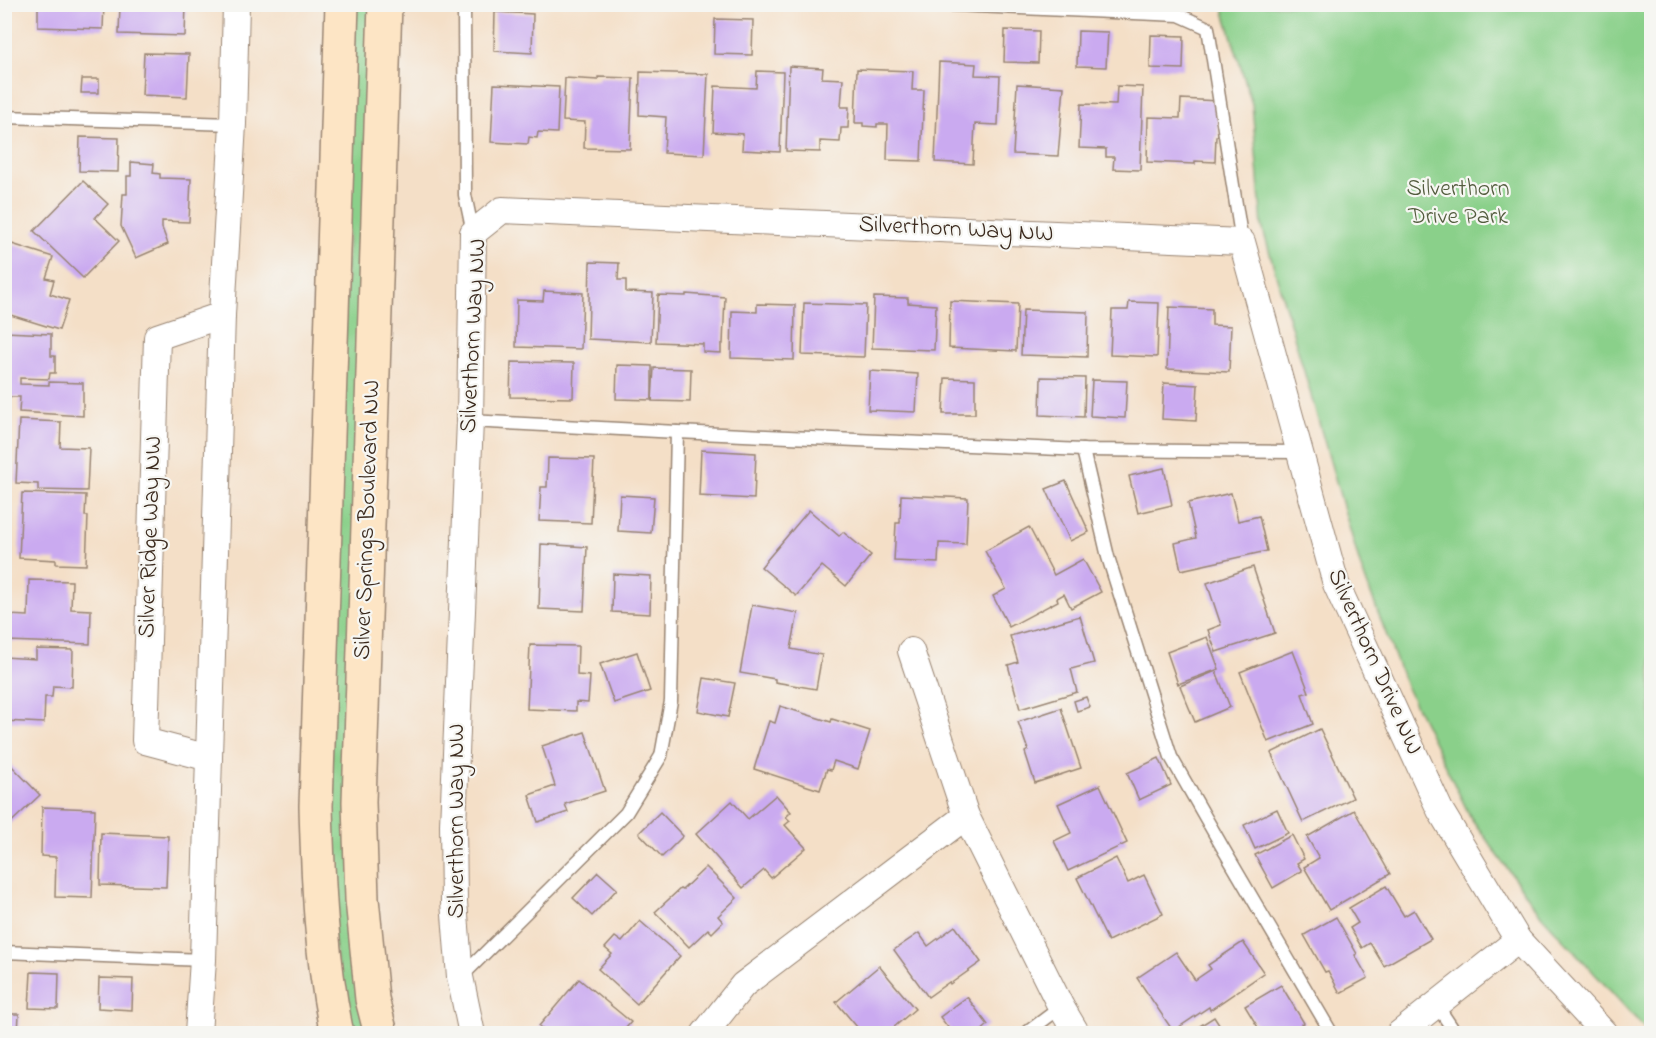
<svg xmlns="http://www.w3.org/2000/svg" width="1656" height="1038" viewBox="0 0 1656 1038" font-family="'Indie Flower',sans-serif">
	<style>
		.green { fill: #8ad08a; stroke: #627d54; stroke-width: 1.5 }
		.building { fill: #caaaf0 }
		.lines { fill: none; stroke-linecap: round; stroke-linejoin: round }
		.lane-casing { stroke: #988472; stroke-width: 15 }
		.street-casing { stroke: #988472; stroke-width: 28 }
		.secondary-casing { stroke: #988472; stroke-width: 36 }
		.lane { stroke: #fff; stroke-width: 12 }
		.street { stroke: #fff; stroke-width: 26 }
		.secondary { stroke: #fde5c5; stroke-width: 33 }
		.labels { text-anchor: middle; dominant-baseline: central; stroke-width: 4.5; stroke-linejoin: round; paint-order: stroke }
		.park-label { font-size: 24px; fill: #535c3e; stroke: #f6f6f2 }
		.street-label { font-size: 24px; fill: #3b2a1e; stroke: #f6f6f2 }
	</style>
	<rect width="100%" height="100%" fill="#f6f6f2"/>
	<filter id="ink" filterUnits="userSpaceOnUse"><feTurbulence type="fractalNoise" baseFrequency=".0167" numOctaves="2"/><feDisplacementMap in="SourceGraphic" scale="12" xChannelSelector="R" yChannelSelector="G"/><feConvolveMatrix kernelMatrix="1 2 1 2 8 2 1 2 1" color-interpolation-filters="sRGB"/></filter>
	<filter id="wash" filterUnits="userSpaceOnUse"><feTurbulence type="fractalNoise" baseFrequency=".008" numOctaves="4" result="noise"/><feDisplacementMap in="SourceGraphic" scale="24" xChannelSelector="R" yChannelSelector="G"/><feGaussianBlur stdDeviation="1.35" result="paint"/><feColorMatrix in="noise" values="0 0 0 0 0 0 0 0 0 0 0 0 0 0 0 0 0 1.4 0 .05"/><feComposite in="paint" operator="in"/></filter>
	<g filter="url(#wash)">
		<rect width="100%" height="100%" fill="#f4dfc7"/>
		<g class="green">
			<polygon points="373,4 369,1033 346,1034 327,884 355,5"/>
			<polygon points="1222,5 1651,5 1651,1033 1649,1033 1541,915 1471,818 1406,686 1361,568 1262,226 1252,104"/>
		</g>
		<g id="blocks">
			<g class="building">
				<polygon points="38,4 104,4 103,29 38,27"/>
				<polygon points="120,4 186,4 185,36 119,34"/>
				<polygon points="495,12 533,14 532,53 494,51"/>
				<polygon points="715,19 753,20 752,55 714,54"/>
				<polygon points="1005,30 1039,31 1038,63 1004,62"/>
				<polygon points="1078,31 1108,32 1106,67 1077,66"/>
				<polygon points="1151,35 1184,36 1183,69 1150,68"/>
				<polygon points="144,53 189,54 187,97 142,95"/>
				<polygon points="939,62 976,64 975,75 1000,76 998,125 975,124 973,164 935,162"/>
				<polygon points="789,66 823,68 822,78 843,79 841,107 849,107 848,128 841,128 840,142 820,141 820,152 786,151"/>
				<polygon points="857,69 913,71 912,90 924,90 921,161 887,160 888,124 877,124 877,127 863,126 863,123 855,123"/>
				<polygon points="757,71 783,72 780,152 742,150 743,134 713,132 715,86 756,88"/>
				<polygon points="640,72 708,74 704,155 664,153 666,117 639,115"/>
				<polygon points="598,77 633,78 630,149 584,148 585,122 563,121 565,78 598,80"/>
				<polygon points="82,79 99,79 99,93 81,93"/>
				<polygon points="494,84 559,87 557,133 538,132 537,138 529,137 528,144 491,142"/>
				<polygon points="1017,84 1064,87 1058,156 1013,154"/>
				<polygon points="1117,86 1143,87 1140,170 1113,169 1114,157 1106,157 1106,149 1079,148 1081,104 1116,105"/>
				<polygon points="1181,99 1218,101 1218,136 1216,136 1215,162 1195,161 1195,164 1147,162 1148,117 1180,118"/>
				<polygon points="80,137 119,138 118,172 79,171"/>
				<polygon points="131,162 154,164 153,173 160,174 160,178 191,179 189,222 162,221 162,228 168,244 136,258 121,226 123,194 127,194 127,176 131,176"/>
				<polygon points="83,181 108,204 95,218 119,241 83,278 34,231"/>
				<polygon points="12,244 53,257 46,278 54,280 50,294 69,300 59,330 4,313 4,268"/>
				<polygon points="590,262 619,263 618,280 626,280 626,292 653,293 651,342 588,339"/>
				<polygon points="544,291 583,293 581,349 516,347 517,300 543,301"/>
				<polygon points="686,294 725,297 723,344 721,344 721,353 703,352 703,344 656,342 658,295 686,296"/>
				<polygon points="874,297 908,298 908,303 936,305 934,350 872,348"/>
				<polygon points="950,301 1018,304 1016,351 949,348"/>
				<polygon points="1129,302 1159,303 1157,357 1110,355 1112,310 1128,310"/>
				<polygon points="804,303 866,305 864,357 802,355"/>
				<polygon points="757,304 795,305 794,360 731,358 732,311 757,312"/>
				<polygon points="1169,307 1212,309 1212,325 1231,326 1229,372 1167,369"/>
				<polygon points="1023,310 1088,312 1087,357 1021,355"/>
				<polygon points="4,332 51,334 51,356 55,356 55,373 50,373 49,379 20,378 20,384 49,385 49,382 83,383 83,416 19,412 20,397 4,397"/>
				<polygon points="511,362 574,363 573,398 510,397"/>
				<polygon points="617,365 652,366 652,400 616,399"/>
				<polygon points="654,368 691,369 690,402 652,401"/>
				<polygon points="870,371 918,374 916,412 868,410"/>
				<polygon points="1041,377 1085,378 1084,417 1040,415"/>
				<polygon points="945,378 975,379 975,414 943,414"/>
				<polygon points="1092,380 1127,381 1125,418 1090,416"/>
				<polygon points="1164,383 1198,385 1196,421 1162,419"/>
				<polygon points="19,420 61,422 60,447 89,448 87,491 38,490 38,484 16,483"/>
				<polygon points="701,450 756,453 754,499 699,496"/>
				<polygon points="548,458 594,459 591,523 539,521 541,487 547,487"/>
				<polygon points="1164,468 1172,505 1138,513 1129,476"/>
				<polygon points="1066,481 1089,532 1070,541 1046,489"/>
				<polygon points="22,493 86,495 85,516 88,516 86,565 56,564 56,560 19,558"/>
				<polygon points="1231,493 1238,521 1259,516 1267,551 1181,570 1175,543 1196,538 1188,503"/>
				<polygon points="620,495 654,497 651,533 618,531"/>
				<polygon points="901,495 968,498 966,544 939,543 938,563 894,561 896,523 900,523"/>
				<polygon points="809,510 839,536 843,532 871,555 846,586 822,566 796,596 761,567"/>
				<polygon points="1029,527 1054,575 1083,559 1101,592 1071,608 1064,594 1057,598 1058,601 1009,627 993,596 1006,589 985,551"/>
				<polygon points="541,544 587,547 584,611 539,609"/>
				<polygon points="1253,567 1275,633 1216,652 1208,630 1221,625 1207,583"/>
				<polygon points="613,574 651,576 650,614 612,612"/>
				<polygon points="29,580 72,581 71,609 91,610 90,644 7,641 8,615 28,616"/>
				<polygon points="752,605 798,613 791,649 822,655 816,689 775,682 775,679 740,673"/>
				<polygon points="1080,616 1094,663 1071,669 1077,692 1020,709 1008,665 1018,662 1010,636"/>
				<polygon points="1207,637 1219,669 1178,684 1167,652"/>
				<polygon points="530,645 578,646 577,675 590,676 588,703 576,702 576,711 527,709"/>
				<polygon points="36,649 73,650 72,687 53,686 52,697 45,697 44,723 4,721 4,657 36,659"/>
				<polygon points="1293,651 1309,692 1302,694 1313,724 1268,742 1240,672"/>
				<polygon points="637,652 650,691 614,703 600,664"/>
				<polygon points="1216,671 1230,707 1195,722 1180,686"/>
				<polygon points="704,678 735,683 728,717 698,711"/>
				<polygon points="1086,697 1090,707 1077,711 1074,701"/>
				<polygon points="780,706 831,722 832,719 870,731 858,769 834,761 831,770 827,769 820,790 754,769 769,721 775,723"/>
				<polygon points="1061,708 1081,768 1035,783 1025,752 1028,750 1018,722"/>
				<polygon points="1320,729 1353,798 1303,822 1271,753"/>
				<polygon points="585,732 605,791 565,804 568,812 538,822 529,795 555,786 542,746"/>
				<polygon points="4,758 40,795 4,829"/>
				<polygon points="1159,758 1171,785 1139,800 1127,773"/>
				<polygon points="1100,785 1127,843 1068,871 1054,841 1071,833 1058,804"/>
				<polygon points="776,795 791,812 786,817 790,821 785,825 806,848 771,878 764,870 743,888 696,834 732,801 748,819"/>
				<polygon points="42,807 95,809 92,898 55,897 56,857 41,856"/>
				<polygon points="1277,809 1288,833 1255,849 1244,825"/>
				<polygon points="1354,810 1390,874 1329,910 1304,867 1319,858 1307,837"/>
				<polygon points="660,812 683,836 662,857 639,833"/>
				<polygon points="101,833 168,836 166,887 100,885"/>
				<polygon points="1292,835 1304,859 1297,863 1302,871 1273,888 1255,855"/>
				<polygon points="1116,858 1128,883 1144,875 1163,914 1108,941 1077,878"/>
				<polygon points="706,867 737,898 718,916 723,922 712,933 708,929 689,947 655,912 680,889 682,890"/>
				<polygon points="598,872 617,889 592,916 573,898"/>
				<polygon points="1386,886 1404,916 1414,910 1431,939 1384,966 1370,943 1362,948 1350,928 1358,923 1349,908"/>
				<polygon points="1336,917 1357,954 1355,955 1368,978 1340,993 1328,971 1325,972 1304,935"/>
				<polygon points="640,921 680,956 637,1004 598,969 612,954 605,948 615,937 622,942"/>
				<polygon points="955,926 981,962 950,984 949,982 928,997 894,950 919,933 928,946"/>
				<polygon points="1243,942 1264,973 1210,1010 1209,1007 1173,1031 1137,978 1176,952 1195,980 1211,969 1208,965"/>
				<polygon points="879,966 915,1009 886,1034 863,1034 836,1002"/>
				<polygon points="31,972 59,973 58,1009 29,1008"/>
				<polygon points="99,978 133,979 132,1010 98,1008"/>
				<polygon points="579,979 631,1022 621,1034 548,1034 539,1026"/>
				<polygon points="1281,985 1304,1023 1286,1034 1262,1034 1245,1006"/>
				<polygon points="967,997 988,1025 978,1034 953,1034 940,1017"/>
				<polygon points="4,1014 19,1014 18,1034 4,1034"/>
				<polygon points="1214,1017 1225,1034 1187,1034"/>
			</g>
		</g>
	</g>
	<g filter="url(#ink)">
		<use href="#blocks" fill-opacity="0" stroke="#988472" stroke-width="1.5"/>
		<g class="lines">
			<defs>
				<g id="lane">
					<polyline points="464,4 465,195 473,233"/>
					<polyline points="931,4 1179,15 1208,28 1242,242"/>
					<polyline points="4,117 233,124"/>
					<polyline points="470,421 677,432 1083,450 1300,452"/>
					<polyline points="1083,450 1108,557 1171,757 1224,850 1332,1034"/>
					<polyline points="4,952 203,960"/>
					<polyline points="462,976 626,813 661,756 671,701 677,432"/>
					<polyline points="1436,1004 1456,1034"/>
					<polyline points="1025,1034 1061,1007"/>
				</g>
				<g id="street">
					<polyline points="911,651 966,816 1061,1007 1077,1034"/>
					<polyline points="209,758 145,741 157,337 222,315"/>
					<polyline points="198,1034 203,960 222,315 233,124 236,4"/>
					<polyline points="472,1034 460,977 454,902 453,825 470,421 473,233 502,210 1242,242 1336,584 1440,810 1518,940 1605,1034"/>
					<polyline points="704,1034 743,985 966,816"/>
					<polyline points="1399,1034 1518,940"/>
				</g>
				<g id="secondary">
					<path d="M337,1034C321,958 318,882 316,806L342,4"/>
					<polyline points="381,1034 372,999 362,899 359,802 385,4"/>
				</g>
			</defs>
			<use href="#lane" class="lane-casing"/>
			<use href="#street" class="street-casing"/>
			<use href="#secondary" class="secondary-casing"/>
			<use href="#lane" class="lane"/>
			<use href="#street" class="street"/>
			<use href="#secondary" class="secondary"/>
		</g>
	</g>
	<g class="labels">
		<g class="park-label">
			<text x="1458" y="189">Silverthorn<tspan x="1458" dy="28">Drive Park</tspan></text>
		</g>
		<g class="street-label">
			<text transform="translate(956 230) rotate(3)">Silverthorn Way NW</text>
			<text transform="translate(474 336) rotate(-87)">Silverthorn Way NW</text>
			<text transform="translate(368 520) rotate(-88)">Silver Springs Boulevard NW</text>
			<text transform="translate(151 537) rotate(-88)">Silver Ridge Way NW</text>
			<text transform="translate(1374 662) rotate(66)">Silverthorn Drive NW</text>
			<text transform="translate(457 821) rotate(-90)">Silverthorn Way NW</text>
		</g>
	</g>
	<rect width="1656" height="1038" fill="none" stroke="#f6f6f2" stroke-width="24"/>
</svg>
